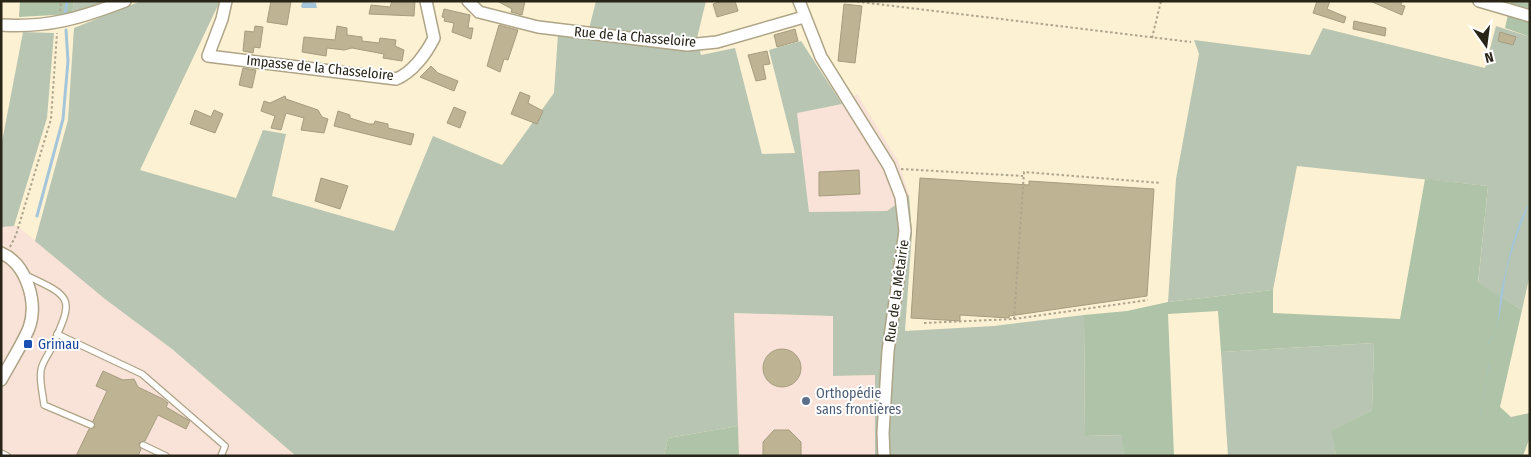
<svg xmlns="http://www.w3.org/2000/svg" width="1531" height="457" viewBox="0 0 1531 457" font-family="'Fira Sans Condensed',sans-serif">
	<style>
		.industrial { fill: #f9e2d7 }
		.green { fill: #b7c5b2 }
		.forest { fill: #aec3a7 }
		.water { fill: #a5c6da }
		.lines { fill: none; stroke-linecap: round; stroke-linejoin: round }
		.stream { stroke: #a5c6da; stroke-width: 3 }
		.building { fill: #beb393; stroke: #a69c7f }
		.lane-casing { stroke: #aea487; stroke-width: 8 }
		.street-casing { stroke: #aea487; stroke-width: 14 }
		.path { stroke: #ada58d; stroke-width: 2; stroke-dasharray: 2.5 2.5; stroke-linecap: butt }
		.lane { stroke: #fff; stroke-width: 5.5 }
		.street { stroke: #fff; stroke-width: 11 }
		.transit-dot { fill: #1a4fb4; stroke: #fff; stroke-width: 2 }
		.service-dot { fill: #5c6f8a; stroke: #fff; stroke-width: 2 }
		.labels { text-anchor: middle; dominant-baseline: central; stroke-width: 4; stroke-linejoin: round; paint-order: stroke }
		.street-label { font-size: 14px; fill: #282418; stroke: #fff }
		.transit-label { font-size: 14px; fill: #164399; stroke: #fff; text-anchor: start }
		.service-label { font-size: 14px; fill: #4e5e75; stroke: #fff; text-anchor: start }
	</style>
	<rect width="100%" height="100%" fill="#fcf1d2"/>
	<g class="industrial">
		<polygon points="857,94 898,161 909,195 887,211 809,212 796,113 842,104"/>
		<polygon points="17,226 172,349 296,456 1,456 1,227"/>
		<polygon points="734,313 833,316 833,376 875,375 875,456 739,456"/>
	</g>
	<g class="green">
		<polygon points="74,1 107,1 72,14"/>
		<polygon points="141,1 220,1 140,170 236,198 263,130 286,134 272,196 394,231 433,136 502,165 554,93 558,34 587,37 596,1 706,1 697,38 701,55 735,48 762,154 795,153 769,50 801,41 842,104 797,113 809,212 887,211 909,195 912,233 905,331 994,326 1084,315 1085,436 1123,435 1124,456 875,456 875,375 833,376 833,316 734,313 738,426 668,438 664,456 296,456 172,349 105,299 35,241 68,120 74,28"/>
		<polygon points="1496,26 1530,37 1530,274 1522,310 1478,284 1488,186 1297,166 1273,290 1168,302 1176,179 1199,54 1194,40 1310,55 1323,28 1485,68"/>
		<polygon points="23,32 54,33 47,118 14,226 1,227 1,147"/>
		<polygon points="1374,343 1372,410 1333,431 1336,456 1228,456 1221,352"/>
	</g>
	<g class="forest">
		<polygon points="20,1 74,1 72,14 19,17"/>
		<polygon points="1511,1 1530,1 1530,37 1505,28"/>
		<polygon points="1425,179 1488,186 1478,283 1522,310 1500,407 1511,417 1530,413 1530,437 1523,456 1336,456 1332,431 1372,410 1374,343 1221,352 1218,311 1168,314 1174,456 1124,456 1122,435 1085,436 1084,315 1127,311 1168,302 1273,290 1273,313 1400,319"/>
		<polygon points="738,426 739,456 664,456 668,438"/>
	</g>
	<g class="water">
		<polygon points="303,1 316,3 317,8 302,8 301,6"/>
		<path d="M1530,202C1521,224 1513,246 1507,269C1502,291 1502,328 1488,344L1489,363L1473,456L1489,365L1488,343C1501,328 1498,310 1501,291C1507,265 1515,224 1530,202Z"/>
	</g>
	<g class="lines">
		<g class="stream">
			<polyline points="65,15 67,1"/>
			<polyline points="37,216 63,119 68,61 66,30"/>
		</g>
	</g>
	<g class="building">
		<polygon points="271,1 291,1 287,25 267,22"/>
		<polygon points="392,1 415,1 414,16 369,14 371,5 390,7"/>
		<polygon points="497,1 525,1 522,15 511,12 512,9"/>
		<polygon points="721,1 735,1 738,11 717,17 713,4"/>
		<polygon points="1317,1 1330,1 1327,9 1346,17 1344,23 1313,13"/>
		<polygon points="1370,1 1402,1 1401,5 1405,6 1402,15"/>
		<polygon points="844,4 862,6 855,63 838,61"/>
		<polygon points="444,9 470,15 468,28 473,28 471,39 452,32 454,23 444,21 445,18 442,17"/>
		<polygon points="1354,21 1386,28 1385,36 1353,29"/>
		<polygon points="499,25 518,30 508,60 504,59 500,72 487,66"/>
		<polygon points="255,26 263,27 260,48 254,47 253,53 243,51 245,31 254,32"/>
		<polygon points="337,26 347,28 347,35 362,37 362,41 379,43 380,38 396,40 395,46 404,50 402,61 383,58 384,54 352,48 344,50 327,48 326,56 302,52 304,37 335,40"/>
		<polygon points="795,29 798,41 777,47 774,35"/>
		<polygon points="1500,32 1516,37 1513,45 1498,41"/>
		<polygon points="767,51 770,64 763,65 766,79 756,81 748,55"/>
		<polygon points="431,66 438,73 458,81 454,91 420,77"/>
		<polygon points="243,68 256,70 252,88 239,85"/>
		<polygon points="520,92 530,96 528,103 543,111 537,124 511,114"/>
		<polygon points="285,96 286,99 318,110 322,117 328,119 324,133 301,130 304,118 286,113 281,130 271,128 275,116 261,111 264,101 270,103"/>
		<polygon points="454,107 466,112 460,128 447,123"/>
		<polygon points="195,110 211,117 214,110 223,114 215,133 190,124"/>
		<polygon points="338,111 350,115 350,118 369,124 374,124 375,121 388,124 388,128 414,134 411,145 334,126"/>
		<polygon points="859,170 860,194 819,196 819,172"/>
		<polygon points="321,178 348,186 340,209 315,201"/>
		<polygon points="920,178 1029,185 1029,181 1154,189 1147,296 1009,316 1009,318 960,315 960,321 911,318"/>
		<circle cx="782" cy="368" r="19"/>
		<polygon points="103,371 123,380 134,379 138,387 163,399 168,403 166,407 190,421 186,429 158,415 145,441 139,443 141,449 138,456 76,456 89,429 95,427 93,421 107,391 96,386"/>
		<polygon points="774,430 789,430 801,442 801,456 763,456 763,442"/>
	</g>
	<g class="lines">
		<defs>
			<g id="lane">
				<path d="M25,275C76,298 73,299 51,349C48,355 42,363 41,370C39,381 43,394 44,405L91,425"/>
				<polyline points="57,334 142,374 225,446 221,456"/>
				<polyline points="143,445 166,456"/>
				<polyline points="1,453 7,456"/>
			</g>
			<g id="street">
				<path d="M226,1L222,19L208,56L396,79C412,73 426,54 434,38L426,1"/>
				<polyline points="468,1 479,12 538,27 687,45 717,42 804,17"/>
				<polyline points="799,1 821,57 889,166 901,197 905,231 888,351 883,433 884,456"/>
				<polyline points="1479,1 1530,16"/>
				<path d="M1,25C48,28 81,18 125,1"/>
				<path d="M1,253C27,264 38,303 29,328C22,345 10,363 1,380"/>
			</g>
		</defs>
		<use href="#lane" class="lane-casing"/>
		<use href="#street" class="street-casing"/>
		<g class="path">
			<polyline points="852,1 1191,42"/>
			<polyline points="60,11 61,1"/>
			<polyline points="1152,38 1161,1"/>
			<polyline points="901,169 1023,176"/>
			<polyline points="10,247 16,235 51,119 57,33"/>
			<polyline points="1014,319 1024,172 1161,183"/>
			<polyline points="924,323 1014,319 1148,300"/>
		</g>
		<use href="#lane" class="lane"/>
		<use href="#street" class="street"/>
	</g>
	<rect class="transit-dot" x="23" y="339" width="10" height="10" rx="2.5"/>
	<circle class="service-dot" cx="806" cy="401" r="5"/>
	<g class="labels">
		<g class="street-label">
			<text transform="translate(635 37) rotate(5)">Rue de la Chasseloire</text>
			<text transform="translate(320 68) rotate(6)">Impasse de la Chasseloire</text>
			<text transform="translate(897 291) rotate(-82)">Rue de la Métairie</text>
		</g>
		<g class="transit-label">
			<text x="38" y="344">Grimau</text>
		</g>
		<g class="service-label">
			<text x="816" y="393">Orthopédie<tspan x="816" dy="16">sans frontières</tspan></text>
		</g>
	</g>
	<rect width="1531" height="457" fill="none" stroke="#282418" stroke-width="5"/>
	<g transform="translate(1486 45) rotate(166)" stroke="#ffffff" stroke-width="4" paint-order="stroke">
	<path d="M0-4L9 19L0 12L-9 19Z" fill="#282418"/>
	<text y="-8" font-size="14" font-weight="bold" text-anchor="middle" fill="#282418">N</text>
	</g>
</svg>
